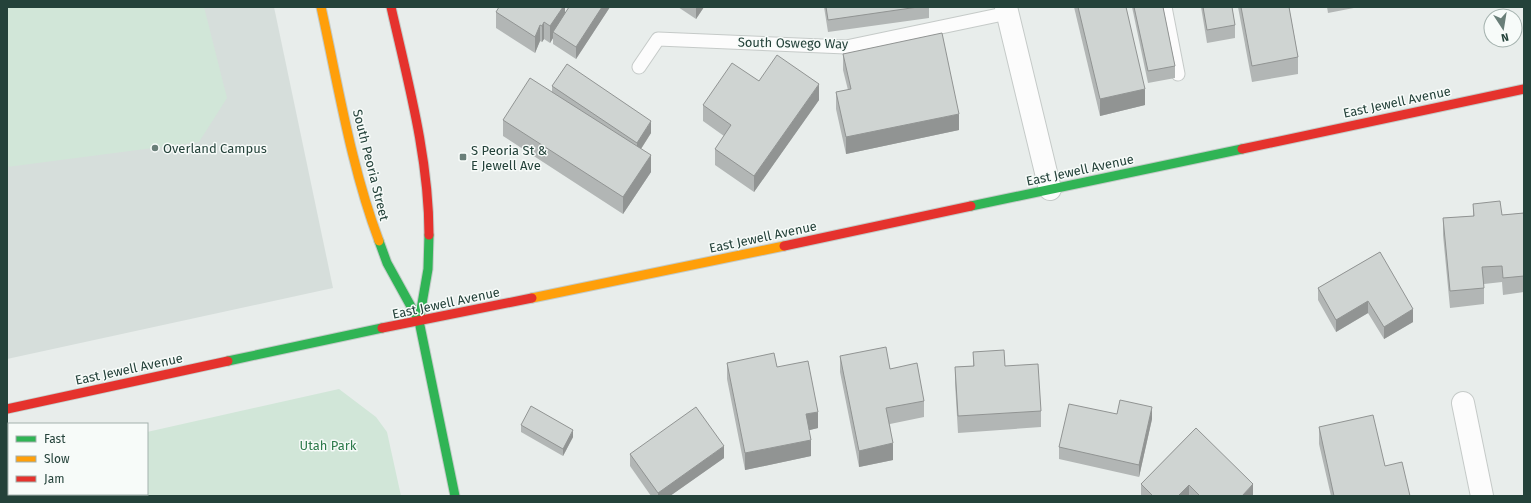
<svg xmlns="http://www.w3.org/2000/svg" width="1531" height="503" viewBox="0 0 1531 503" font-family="'Fira Sans',sans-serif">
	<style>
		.built { fill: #d6dedb }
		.green { fill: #d1e6d8 }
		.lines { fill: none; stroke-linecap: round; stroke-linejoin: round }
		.lane-casing { stroke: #c5cac8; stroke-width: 15 }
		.street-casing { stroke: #c5cac8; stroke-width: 24 }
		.fast-casing { stroke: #c3cbc8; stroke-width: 11 }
		.slow-casing { stroke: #c3cbc8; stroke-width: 11 }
		.jam-casing { stroke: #c3cbc8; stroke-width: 11 }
		.lane { stroke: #fcfcfc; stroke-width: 13 }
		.street { stroke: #fcfcfc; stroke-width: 22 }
		.fast { stroke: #30b455; stroke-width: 9 }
		.slow { stroke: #ff9f0a; stroke-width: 9 }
		.jam { stroke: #e5322d; stroke-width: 9 }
		.wall { fill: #b2b6b5 }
		.shaded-wall { fill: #919493 }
		.building { fill: #cfd4d2; stroke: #919493 }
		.poi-dot { fill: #697e78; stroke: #f7fbf9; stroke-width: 1.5 }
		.labels { text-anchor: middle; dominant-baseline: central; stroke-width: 3; stroke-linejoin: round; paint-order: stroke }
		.street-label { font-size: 13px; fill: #24423a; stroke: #f7fbf9 }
		.poi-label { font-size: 13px; fill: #24423a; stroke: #f7fbf9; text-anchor: start }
		.park-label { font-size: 13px; fill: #2d7a4b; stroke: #f7fbf9 }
	</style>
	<rect width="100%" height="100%" fill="#e8edeb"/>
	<polygon class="built" points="7,7 274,7 333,288 7,359"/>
	<g class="green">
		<polygon points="7,7 204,7 227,98 199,142 7,167"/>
		<polygon points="339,389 376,417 387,432 401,496 7,496 7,463 9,462 9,494 147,494 147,432"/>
	</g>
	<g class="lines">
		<defs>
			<g id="lane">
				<polyline points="1165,7 1178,74"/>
				<polyline points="639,67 658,39 846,47 1008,13"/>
			</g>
			<g id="street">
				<polyline points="1006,7 1050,189"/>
				<polyline points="1463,403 1482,496"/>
			</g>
			<g id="fast">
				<polyline points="971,206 1242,149"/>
				<polyline points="379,241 387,263 419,321 455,496"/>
				<polyline points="419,321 428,269 429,235"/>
				<polyline points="228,361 382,328"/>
			</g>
			<g id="slow">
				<path d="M321,7C338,84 351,167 379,241"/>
				<polyline points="532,298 784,246"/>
			</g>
			<g id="jam">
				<path d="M391,7C408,82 429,158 429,235"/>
				<polyline points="1242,149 1524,89"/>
				<polyline points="784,246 971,206"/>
				<polyline points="382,328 532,298"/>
				<polyline points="7,409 228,361"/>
			</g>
		</defs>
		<use href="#lane" class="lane-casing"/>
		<use href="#street" class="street-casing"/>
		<use href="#fast" class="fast-casing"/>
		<use href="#slow" class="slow-casing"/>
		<use href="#jam" class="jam-casing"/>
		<use href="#lane" class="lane"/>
		<use href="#street" class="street"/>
		<use href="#fast" class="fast"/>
		<use href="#slow" class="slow"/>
		<use href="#jam" class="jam"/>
	</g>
	<g class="wall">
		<polygon points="565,7 565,13 569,7 610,7 576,59 553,44 553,38 550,43 544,39 542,42 540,41 535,53 496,28 496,12"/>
		<polygon points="678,7 704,7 696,19"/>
		<polygon points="824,7 929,7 929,18 828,32"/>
		<polygon points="1074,7 1126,7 1145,105 1100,116"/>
		<polygon points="1132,7 1163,7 1175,66 1175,78 1148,83"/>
		<polygon points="1201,7 1232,7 1235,25 1235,38 1207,43"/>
		<polygon points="1238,7 1289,7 1298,57 1298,74 1252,82"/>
		<polygon points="1327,7 1359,7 1328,13"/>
		<polygon points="843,54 959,130 846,154 836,109 836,92 848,90 843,70"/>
		<polygon points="759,81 819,100 754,192 715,165 715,149 724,136 703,121 703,105"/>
		<polygon points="552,86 651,133 641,149 651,172 623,214 503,136 503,120 552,92"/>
		<polygon points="1473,204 1502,215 1524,213 1524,292 1503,295 1502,282 1484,284 1484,304 1450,308 1443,235 1443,218 1473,216"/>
		<polygon points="1380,252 1413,322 1384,339 1368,313 1336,332 1318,300 1318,288"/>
		<polygon points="973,352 1005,366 1041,411 1041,427 958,433 955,383 955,367 973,366"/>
		<polygon points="840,356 890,369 924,401 924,417 890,424 893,460 859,467 840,372"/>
		<polygon points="727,363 818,428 809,430 811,456 745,470 727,379"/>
		<polygon points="1117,414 1152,419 1139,477 1059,459 1059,447"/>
		<polygon points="521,425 573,437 563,456 521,432"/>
		<polygon points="1319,427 1385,466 1410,496 1331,496 1319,444"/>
		<polygon points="1196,428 1253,496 1141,496 1141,484"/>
		<polygon points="630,454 724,458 670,496 651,496 630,466"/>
	</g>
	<g class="shaded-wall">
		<polygon points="563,7 565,7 565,19 553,32 553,38 550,43 550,26"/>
		<polygon points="602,7 610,7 576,59 576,47"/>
		<polygon points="696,7 704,7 696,19"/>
		<polygon points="544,22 544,39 542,42 542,26"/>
		<polygon points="540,25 540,41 535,53 535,37"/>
		<polygon points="819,84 819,100 754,192 754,176"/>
		<polygon points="1145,89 1145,105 1100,116 1100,99"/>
		<polygon points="959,114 959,130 846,154 846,137"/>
		<polygon points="651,121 651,133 637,155 637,143"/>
		<polygon points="651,155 651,172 623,214 623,197"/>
		<polygon points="1368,301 1368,313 1336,332 1336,320"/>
		<polygon points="1413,309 1413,322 1384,339 1384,327"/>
		<polygon points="1152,407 1152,419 1139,477 1139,465"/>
		<polygon points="818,412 818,428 806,431 806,414"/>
		<polygon points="573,430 573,437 563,456 563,449"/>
		<polygon points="811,440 811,456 745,470 745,453"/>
		<polygon points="893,443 893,460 859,467 859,451"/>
		<polygon points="724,446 724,458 670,496 658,496 658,493"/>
		<polygon points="1253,484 1253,496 1242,496"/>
		<polygon points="1189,485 1189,496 1178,496"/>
	</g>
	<g class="building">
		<polygon points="499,7 563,7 550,26 544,22 542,26 540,25 535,37 496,12"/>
		<polygon points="569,7 602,7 576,47 553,32"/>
		<polygon points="826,7 918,7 828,20"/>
		<polygon points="1078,7 1126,7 1145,89 1100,99"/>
		<polygon points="1134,7 1163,7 1175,66 1148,71"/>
		<polygon points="1203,7 1232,7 1235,25 1207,30"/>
		<polygon points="1241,7 1289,7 1298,57 1252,66"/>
		<polygon points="942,33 959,114 846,137 836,92 851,89 843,54"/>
		<polygon points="777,55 819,84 754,176 715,149 731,125 703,105 732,63 759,81"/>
		<polygon points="567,64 651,121 637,143 552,86"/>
		<polygon points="530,78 651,155 623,197 503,120"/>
		<polygon points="1500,201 1502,215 1524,213 1524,276 1503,278 1502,266 1482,267 1484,288 1450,291 1443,218 1474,216 1473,204"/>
		<polygon points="1380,252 1413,309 1384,327 1368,301 1336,320 1318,288"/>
		<polygon points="886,347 890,369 917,363 924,401 886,408 893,443 859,451 840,356"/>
		<polygon points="1004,350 1005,366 1038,364 1041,411 958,416 955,367 974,366 973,352"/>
		<polygon points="774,353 777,367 808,361 818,412 806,414 811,440 745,453 727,363"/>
		<polygon points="1120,400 1152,407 1139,465 1059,447 1069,404 1117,414"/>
		<polygon points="531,406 573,430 563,449 521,425"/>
		<polygon points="696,407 724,446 658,493 630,454"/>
		<polygon points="1373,415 1385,466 1402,462 1410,496 1334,496 1319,427"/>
		<polygon points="1196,428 1253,484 1242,496 1200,496 1189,485 1178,496 1153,496 1141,484"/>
	</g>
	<g class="poi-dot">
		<circle cx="155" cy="148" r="4"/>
		<rect x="459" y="153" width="8" height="8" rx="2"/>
	</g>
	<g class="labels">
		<g class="street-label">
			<text transform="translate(793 43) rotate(1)">South Oswego Way</text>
			<text transform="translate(1397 102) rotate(-12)">East Jewell Avenue</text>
			<text transform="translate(371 165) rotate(76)">South Peoria Street</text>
			<text transform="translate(1080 170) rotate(-12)">East Jewell Avenue</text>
			<text transform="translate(763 237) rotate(-12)">East Jewell Avenue</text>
			<text transform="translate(446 303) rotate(-12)">East Jewell Avenue</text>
			<text transform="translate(129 369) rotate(-12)">East Jewell Avenue</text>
		</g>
		<g class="poi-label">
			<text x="163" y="148">Overland Campus</text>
			<text x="471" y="150">S Peoria St &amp;<tspan x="471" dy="15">E Jewell Ave</tspan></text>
		</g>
		<g class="park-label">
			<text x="328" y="445">Utah Park</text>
		</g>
	</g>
	<rect width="1531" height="503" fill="none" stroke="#24423a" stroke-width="16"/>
	<rect x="8" y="423" width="140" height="72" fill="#f7fbf9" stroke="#a3b1ad"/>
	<rect x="16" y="436" width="20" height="6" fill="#30b455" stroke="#a3b1ad"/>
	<text x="44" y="443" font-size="12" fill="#24423a">Fast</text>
	<rect x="16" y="456" width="20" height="6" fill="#ff9f0a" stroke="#a3b1ad"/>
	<text x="44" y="463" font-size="12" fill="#24423a">Slow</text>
	<rect x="16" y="476" width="20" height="6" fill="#e5322d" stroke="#a3b1ad"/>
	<text x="44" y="483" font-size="12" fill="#24423a">Jam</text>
	<g transform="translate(1503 28) rotate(168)"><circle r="19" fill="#f7fbf9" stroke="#a3b1ad"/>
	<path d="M0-3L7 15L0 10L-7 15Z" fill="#697e78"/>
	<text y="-6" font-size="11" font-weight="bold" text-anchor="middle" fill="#24423a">N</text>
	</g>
</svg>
